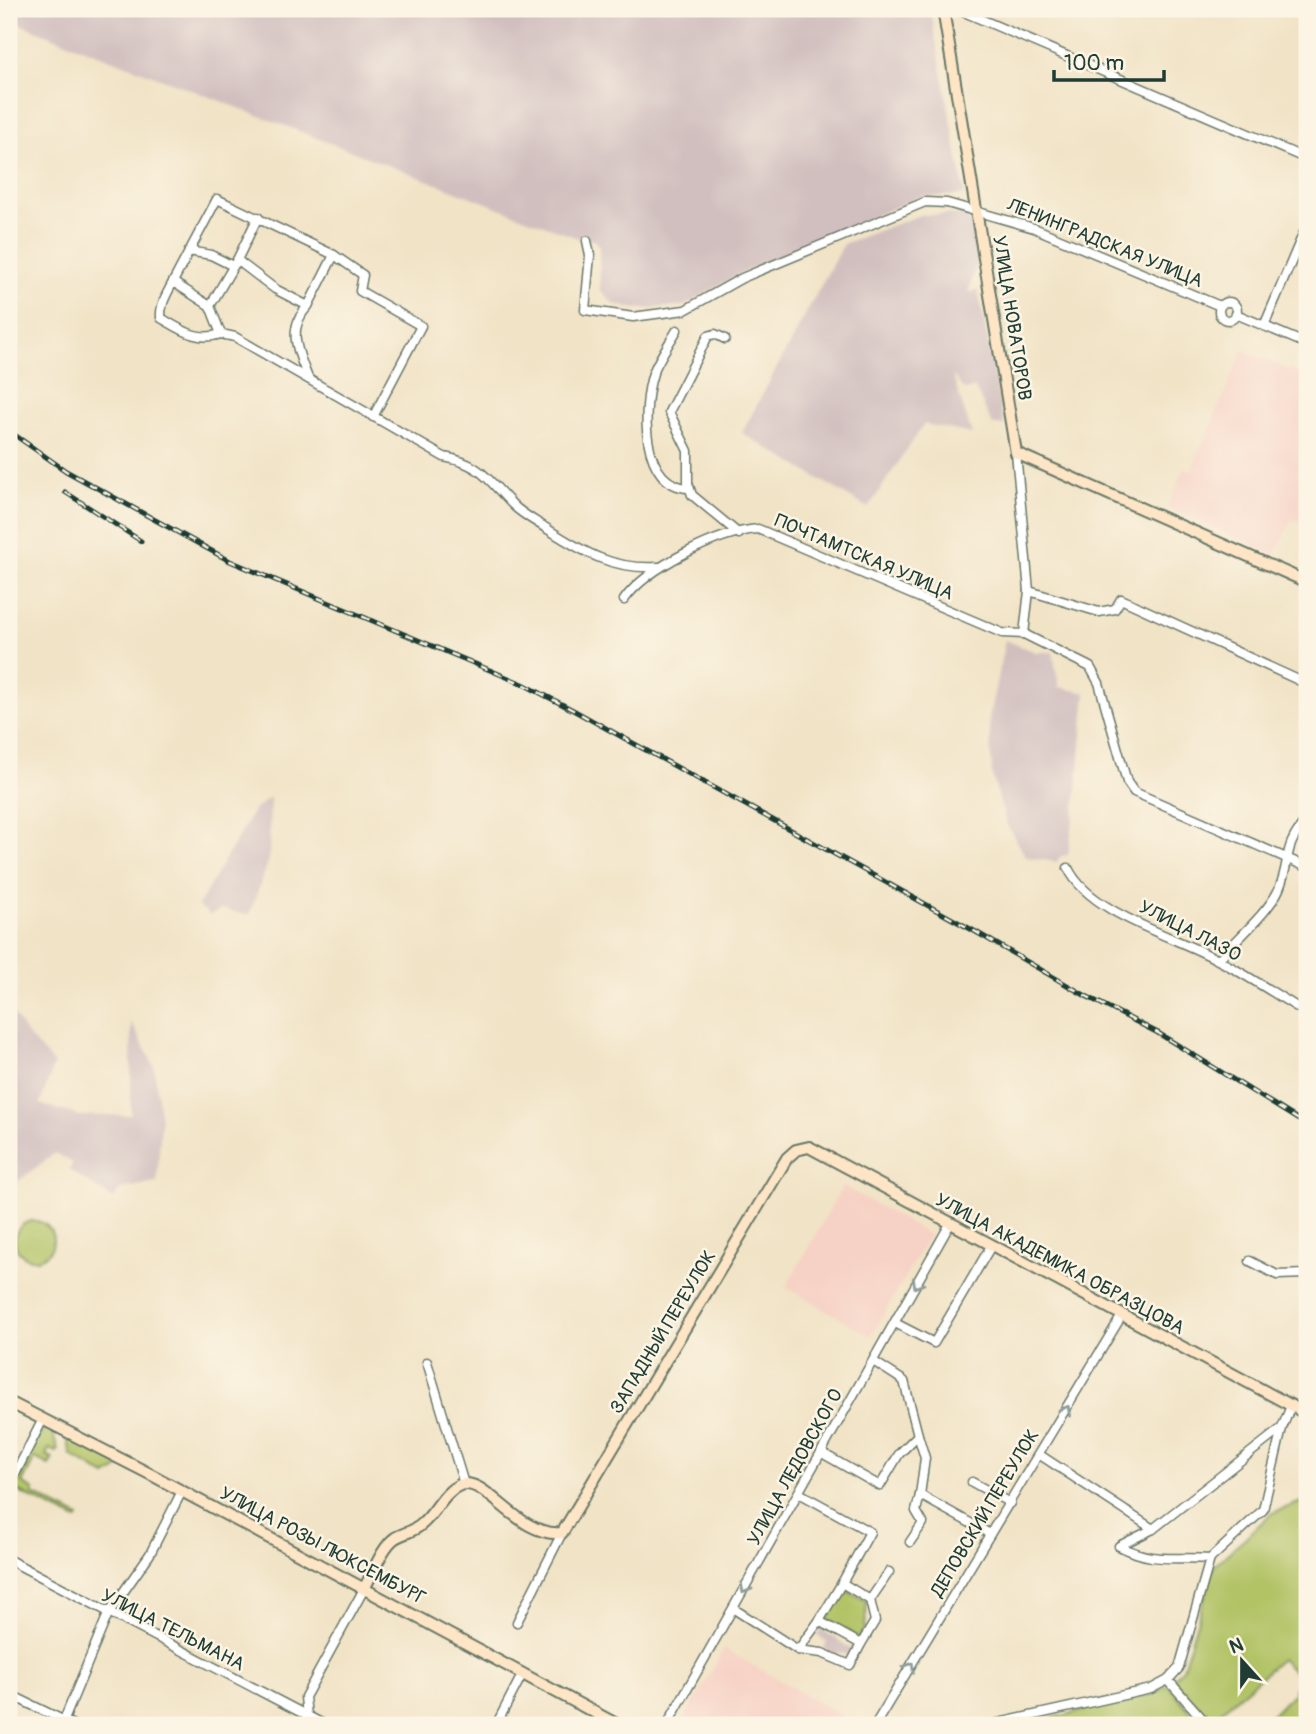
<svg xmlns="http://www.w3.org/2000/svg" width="1316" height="1734" viewBox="0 0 1316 1734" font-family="Pangolin,sans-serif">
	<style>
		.built { fill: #f6d1c5 }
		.industrial { fill: #d1bfbf }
		.green { fill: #b2c366; stroke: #68804d; stroke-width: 2 }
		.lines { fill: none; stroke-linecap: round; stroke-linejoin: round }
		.stream { stroke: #51bcce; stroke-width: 2.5 }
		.street-casing { stroke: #687767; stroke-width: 11 }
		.secondary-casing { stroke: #687767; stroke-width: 14 }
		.street { stroke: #fff; stroke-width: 8 }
		.secondary { stroke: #fde5c5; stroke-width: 10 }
		.rail-casing { stroke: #1f3d34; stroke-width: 5 }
		.rail { stroke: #fcf5e5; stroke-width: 2.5; stroke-dasharray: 8; stroke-linecap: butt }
		.oneway { stroke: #8f9e9a }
		.labels { text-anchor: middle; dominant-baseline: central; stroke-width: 5; stroke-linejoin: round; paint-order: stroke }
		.street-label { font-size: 19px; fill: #1f3d34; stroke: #fcf5e5 }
	</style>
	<rect width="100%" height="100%" fill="#fcf5e5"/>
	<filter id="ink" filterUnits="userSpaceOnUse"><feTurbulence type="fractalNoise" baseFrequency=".0143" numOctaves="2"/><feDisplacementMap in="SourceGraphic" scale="14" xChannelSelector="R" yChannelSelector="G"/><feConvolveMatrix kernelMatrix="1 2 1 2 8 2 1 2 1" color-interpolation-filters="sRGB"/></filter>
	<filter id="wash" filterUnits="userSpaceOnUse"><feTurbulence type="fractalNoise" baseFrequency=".00686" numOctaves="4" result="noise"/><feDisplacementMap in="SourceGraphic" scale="28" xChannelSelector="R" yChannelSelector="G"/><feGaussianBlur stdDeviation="1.57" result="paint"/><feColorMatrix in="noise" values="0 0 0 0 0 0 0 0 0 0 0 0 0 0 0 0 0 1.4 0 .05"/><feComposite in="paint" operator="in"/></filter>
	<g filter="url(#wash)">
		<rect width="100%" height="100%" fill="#f1e3c6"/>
		<g class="built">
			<polygon points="1243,350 1307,377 1307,523 1292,519 1275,555 1167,508 1184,468 1191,471"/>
			<polygon points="843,1186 929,1235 871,1336 786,1287"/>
			<polygon points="724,1649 858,1725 681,1725"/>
		</g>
		<g class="industrial">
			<polygon points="9,9 930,9 965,195 919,197 743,272 684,306 636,309 614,304 600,290 599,247 594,240 583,240 9,20"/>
			<polygon points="970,214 979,257 968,293 978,290 1004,425 993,425 975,388 964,390 952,374 972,434 924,424 868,508 742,433 843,244 920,215"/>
			<polygon points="1005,640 1036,652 1053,652 1059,687 1086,693 1076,800 1068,855 1061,856 1056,862 1026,857 1007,825 992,775 989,718"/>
			<polygon points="270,797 269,860 249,915 221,909 210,915 198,906 253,811"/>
			<polygon points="9,1007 28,1036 54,1064 40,1104 80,1116 131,1115 131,1022 154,1066 161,1121 157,1182 121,1189 113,1199 69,1170 73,1163 55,1153 9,1188"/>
			<polygon points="821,1629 854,1651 851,1657 840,1652 836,1657 824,1649 827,1643 817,1634"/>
		</g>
		<g class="green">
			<circle cx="34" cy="1240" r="19"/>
			<polygon points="45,1427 52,1431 58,1449 56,1452 49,1449 46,1455 53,1458 49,1465 35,1458 22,1483 34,1490 33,1494 79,1517 77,1520 13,1489"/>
			<polygon points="67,1437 122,1466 106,1476 71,1455"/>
			<polygon points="1307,1500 1307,1725 1260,1725 1293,1695 1299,1677 1281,1659 1211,1720 1173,1679 1183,1668 1214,1566 1272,1513"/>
			<polygon points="844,1589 867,1601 865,1629 859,1638 826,1619"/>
			<polygon points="1168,1685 1202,1725 1024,1725 1154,1693"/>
		</g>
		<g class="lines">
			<polyline class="stream" points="9,1578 12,1569"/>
		</g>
	</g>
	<g filter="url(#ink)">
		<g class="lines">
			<defs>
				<g id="street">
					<polyline points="957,9 1307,159"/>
					<polyline points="587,241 590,255 585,310 633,317 685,310 742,278 925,202 947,203 1034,228 1220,306"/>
					<polyline points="189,251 211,255 233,266"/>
					<polyline points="334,255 363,275 360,291 421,326 373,417"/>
					<polyline points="237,260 258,217"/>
					<path d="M173,282L217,199L334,255L308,306L275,289L237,260L210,306L221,334L235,337L444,457C482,464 488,480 513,505C523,515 537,522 549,530C585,553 614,570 658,567"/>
					<circle cx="1228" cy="311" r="9"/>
					<path d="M210,306L173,282C167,294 160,304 161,318C182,330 197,342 221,334"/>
					<polyline points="1236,314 1307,344"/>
					<polyline points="1264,326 1307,225"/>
					<path d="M677,330C669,344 659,358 653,373C642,407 640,486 689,488"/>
					<polyline points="725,339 715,334 708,336 669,412 688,451 688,483 692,495 739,534"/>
					<path d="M308,378C298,352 286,329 308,306"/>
					<polyline points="1016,453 1029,591 1024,634"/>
					<polyline points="1029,591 1099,612 1115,609 1121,599 1307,684"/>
					<path d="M624,600C647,567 719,532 758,529L1002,633L1024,634"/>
					<polyline points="1024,634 1090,667 1099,683 1127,782 1134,792 1307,867"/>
					<path d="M1068,868C1090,914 1175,936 1218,960C1249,976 1278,996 1307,1013"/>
					<path d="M1218,960C1235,941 1269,912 1279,889C1292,858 1281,849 1307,820"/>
					<polyline points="1250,1261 1277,1275 1307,1274"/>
					<polyline points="895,1323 934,1343 991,1246"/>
					<polyline points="873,1361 904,1381 918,1435"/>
					<polyline points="427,1362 464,1484"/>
					<polyline points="822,1453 880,1486 899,1454 918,1435 925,1458 920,1495"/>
					<polyline points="1040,1455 1153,1529"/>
					<polyline points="972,1482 1010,1503"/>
					<polyline points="9,1486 43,1419"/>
					<polyline points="799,1493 870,1532 842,1583 870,1600 889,1572"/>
					<polyline points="910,1542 923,1523 916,1511 920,1495 990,1534"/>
					<polyline points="1210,1559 1263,1510 1282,1428 1291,1406"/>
					<polyline points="9,1560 325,1725"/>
					<polyline points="842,1583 819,1621 861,1644 875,1621 870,1600"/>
					<polyline points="734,1609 798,1650"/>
					<polyline points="819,1621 798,1650 822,1653 850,1665 861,1644"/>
					<polyline points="517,1622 562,1533"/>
					<polyline points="1168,1680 1208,1725"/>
					<polyline points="9,1694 73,1725"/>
					<polyline points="62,1725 108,1614 150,1554 182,1491"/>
					<polyline points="303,1725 307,1716 305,1697 364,1589"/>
					<polyline points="496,1725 523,1673"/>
					<polyline points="667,1725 950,1224"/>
					<polyline points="875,1725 1121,1317"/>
					<path d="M989,1725L1151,1689L1168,1680L1179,1668L1210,1559C1172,1556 1155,1564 1119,1546L1153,1529L1282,1428"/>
				</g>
				<g id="secondary">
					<polyline points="943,9 1016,453 1307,582"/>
					<polyline points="9,1402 150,1474 618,1725"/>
					<path d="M364,1589C372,1575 382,1547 395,1538C403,1533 416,1531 423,1523C436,1512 444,1491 460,1485C486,1475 518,1538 562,1533L787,1158L796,1150L809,1147L1307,1414"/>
				</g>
			</defs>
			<use href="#street" class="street-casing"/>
			<use href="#secondary" class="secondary-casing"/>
			<use href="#street" class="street"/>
			<use href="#secondary" class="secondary"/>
			<defs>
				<g id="rail">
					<polyline points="9,431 66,471 230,561 523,684 573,710 976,932 1086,996 1158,1033 1307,1125"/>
					<polyline points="65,492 141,541"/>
				</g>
			</defs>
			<use href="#rail" class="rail-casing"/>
			<use href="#rail" class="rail"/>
		</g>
		<defs><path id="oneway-chevron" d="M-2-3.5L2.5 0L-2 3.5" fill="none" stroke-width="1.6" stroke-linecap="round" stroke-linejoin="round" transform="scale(1.75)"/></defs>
		<g class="oneway">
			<use href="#oneway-chevron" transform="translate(917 1284) rotate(119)"/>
			<use href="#oneway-chevron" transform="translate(1066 1410) rotate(-60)"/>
			<use href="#oneway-chevron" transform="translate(745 1589) rotate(119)"/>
			<use href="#oneway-chevron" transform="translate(910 1667) rotate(-59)"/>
		</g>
	</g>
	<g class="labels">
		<g class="street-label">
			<text transform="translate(1105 243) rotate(22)">ЛЕНИНГРАДСКАЯ УЛИЦА</text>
			<text transform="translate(1012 318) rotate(81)">УЛИЦА НОВАТОРОВ</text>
			<text transform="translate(864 557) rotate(23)">ПОЧТАМТСКАЯ УЛИЦА</text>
			<text transform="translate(1190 931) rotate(27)">УЛИЦА ЛАЗО</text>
			<text transform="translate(1060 1264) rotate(28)">УЛИЦА АКАДЕМИКА ОБРАЗЦОВА</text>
			<text transform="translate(663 1332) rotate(-59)">ЗАПАДНЫЙ ПЕРЕУЛОК</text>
			<text transform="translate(795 1467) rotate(-61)">УЛИЦА ЛЕДОВСКОГО</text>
			<text transform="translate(985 1513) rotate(-59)">ДЕПОВСКИЙ ПЕРЕУЛОК</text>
			<text transform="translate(323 1546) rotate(28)">УЛИЦА РОЗЫ ЛЮКСЕМБУРГ</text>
			<text transform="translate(173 1630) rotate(27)">УЛИЦА ТЕЛЬМАНА</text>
		</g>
	</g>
	<rect width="1316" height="1734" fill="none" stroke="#fcf5e5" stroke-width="35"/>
	<g transform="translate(1242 1661) rotate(339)" stroke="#fcf5e5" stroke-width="5" paint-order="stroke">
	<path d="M0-5L12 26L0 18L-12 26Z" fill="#1f3d34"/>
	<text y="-10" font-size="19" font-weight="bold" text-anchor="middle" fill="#1f3d34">N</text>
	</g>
	<path d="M1054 70v10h110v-10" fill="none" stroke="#1f3d34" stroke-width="3.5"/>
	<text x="1064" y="70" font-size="21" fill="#1f3d34" stroke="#fcf5e5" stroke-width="5" paint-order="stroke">100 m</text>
</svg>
